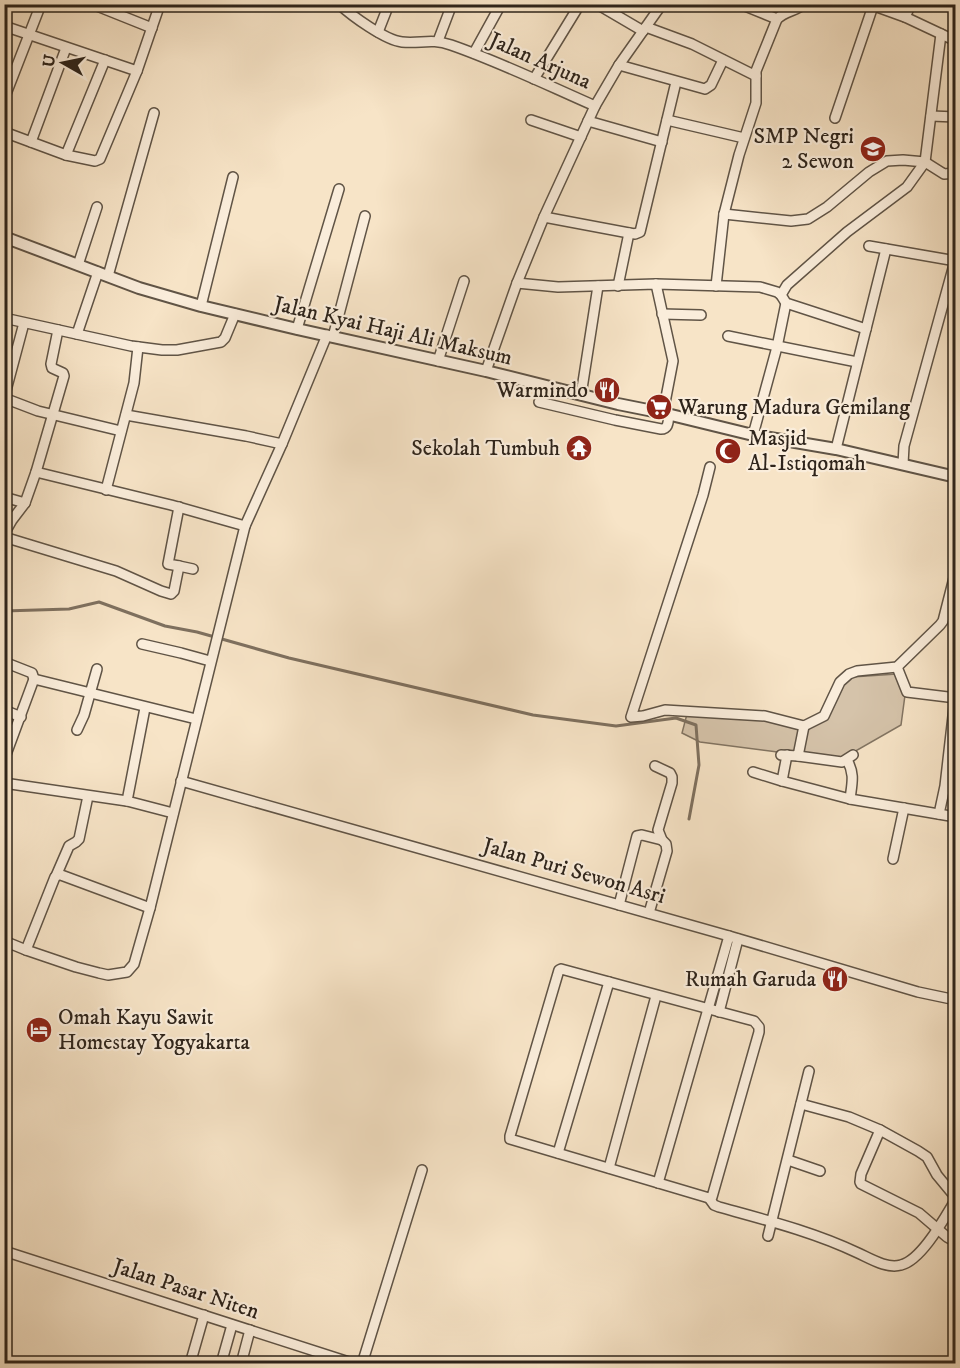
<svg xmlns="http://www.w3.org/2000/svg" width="960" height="1368" viewBox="0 0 960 1368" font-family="'IM FELL DW Pica',serif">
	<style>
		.green { fill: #d5c3aa; stroke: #827462; stroke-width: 1.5 }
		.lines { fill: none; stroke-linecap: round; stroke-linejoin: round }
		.stream { stroke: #7e705f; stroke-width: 3 }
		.minor-casing { stroke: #605446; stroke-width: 12 }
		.tertiary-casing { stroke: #605446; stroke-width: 14 }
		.minor { stroke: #faeddb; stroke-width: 9 }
		.tertiary { stroke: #faeddb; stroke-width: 10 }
		.labels { text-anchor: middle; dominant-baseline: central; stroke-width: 4.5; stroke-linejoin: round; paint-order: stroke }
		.street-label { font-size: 22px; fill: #2e241b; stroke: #faeddb }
		.poi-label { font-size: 22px; fill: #2e241b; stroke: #faeddb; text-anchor: end }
	</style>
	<rect width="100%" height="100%" fill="#f7e4c7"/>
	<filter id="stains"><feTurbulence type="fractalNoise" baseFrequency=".00333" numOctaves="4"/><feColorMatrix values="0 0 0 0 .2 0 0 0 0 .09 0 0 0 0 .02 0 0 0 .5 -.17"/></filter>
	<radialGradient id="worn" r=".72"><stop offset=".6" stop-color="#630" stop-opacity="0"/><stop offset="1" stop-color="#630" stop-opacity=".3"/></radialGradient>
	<polygon class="green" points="897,674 905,695 901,725 840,760 700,742 682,733 687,714 764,719 803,730 826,720 840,687 852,677"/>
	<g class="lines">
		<polyline class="stream" points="4,611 69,609 99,602 165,626 197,632 289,658 533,715 616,726 676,718 696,725 699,765 689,819"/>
		<defs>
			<g id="minor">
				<polyline points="92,4 152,28"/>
				<path d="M339,4C352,16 385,40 402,42C421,44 431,38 451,45C500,62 547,85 595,106"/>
				<polyline points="597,4 643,31"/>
				<polyline points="740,4 777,19"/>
				<polyline points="869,4 905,17 956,41"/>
				<polyline points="905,17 911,4"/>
				<polyline points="4,26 137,71"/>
				<polyline points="646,27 692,44 756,76"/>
				<polyline points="378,32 389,4"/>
				<polyline points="438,41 452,4"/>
				<polyline points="474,53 501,4"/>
				<polyline points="619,65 705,89 711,85 723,60"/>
				<polyline points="534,79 580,4"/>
				<polyline points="4,99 41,4"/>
				<polyline points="931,116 956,117"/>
				<polyline points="835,118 873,6"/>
				<polyline points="531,120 581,137"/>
				<polyline points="667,120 744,138"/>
				<polyline points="588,121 662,142"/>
				<polyline points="4,132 66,155 95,161 100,159 137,71 160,4"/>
				<polyline points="31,142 66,48"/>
				<polyline points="66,155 105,60"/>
				<polyline points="724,214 791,221 808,219 827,207 869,172 887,161 903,160 925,162 944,174 956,173"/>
				<polyline points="544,217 629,233 635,234 640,232 676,82"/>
				<polyline points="869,246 956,261"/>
				<polyline points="78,265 97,207"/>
				<polyline points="108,276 154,113"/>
				<polyline points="517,283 558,287 656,284 760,287 777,292 781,295 786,303 866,329"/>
				<polyline points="656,284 673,361 663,413"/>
				<polyline points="618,286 629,233"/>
				<path d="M716,286L724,214L739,155L756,103V71L777,19C785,11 796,11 804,4"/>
				<polyline points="781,295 787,285 847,232 907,187 925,162 941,34"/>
				<polyline points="201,306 233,177"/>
				<polyline points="662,314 701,315"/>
				<polyline points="4,318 131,346 162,350 177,350 221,342 225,338 235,314"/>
				<polyline points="24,323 4,398 38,411 121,431"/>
				<polyline points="297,329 339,189"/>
				<polyline points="77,334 98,272"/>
				<polyline points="728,336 857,362"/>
				<polyline points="333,337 365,216"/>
				<polyline points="438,361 464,281"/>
				<polyline points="486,371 517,283 544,217 595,106 619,65 662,4"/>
				<polyline points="581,395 598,286"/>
				<path d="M539,402L615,420L661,429C669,429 668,421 669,415"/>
				<polyline points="126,415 246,436 282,444"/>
				<polyline points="753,435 777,347 786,303"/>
				<polyline points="836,449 886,249"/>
				<polyline points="903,464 904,446 955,261"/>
				<polyline points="710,467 703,495 631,717 643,716 665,710 765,716 804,726 824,716 840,682 849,674 857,671 897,667 940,625 943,621 956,570"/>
				<polyline points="36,472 171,505 245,526"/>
				<polyline points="106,490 134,383 138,347"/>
				<polyline points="4,497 25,503"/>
				<polyline points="4,534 12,520 25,503 36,472 64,376 63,373 52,368 51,364 58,330"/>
				<polyline points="4,537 116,571 161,591 171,594 174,591 179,566 168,564 179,507"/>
				<polyline points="179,566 193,569"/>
				<polyline points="142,644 181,653 210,661"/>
				<polyline points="4,662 32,673 34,679"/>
				<polyline points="897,667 907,692 956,698"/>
				<polyline points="145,708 127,801 173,813"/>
				<polyline points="4,710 21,717"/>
				<polyline points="77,730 84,715 97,669"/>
				<polyline points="781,755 798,756 804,726"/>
				<polyline points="798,756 842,762 853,755"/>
				<polyline points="4,760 34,679 196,719"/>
				<path d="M847,760C855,774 852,783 850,799"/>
				<polyline points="753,772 782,781 850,799 956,817"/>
				<polyline points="181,781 729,936 918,992 956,1000"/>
				<polyline points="782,781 787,755"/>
				<polyline points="4,783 127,801"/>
				<polyline points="939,814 945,786 956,690"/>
				<polyline points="893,859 904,808"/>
				<polyline points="56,876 69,846 76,842 79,839 88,796"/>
				<polyline points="619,905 637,836 642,835 662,840"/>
				<polyline points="649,913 667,851 666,844 662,840 658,830 672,783 672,777 670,773 655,766"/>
				<polyline points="4,941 26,950 76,967 99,973 108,975 127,972 134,964 150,908 245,526 282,444 327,335"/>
				<polyline points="26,950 55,877 58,875 61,875 150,908"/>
				<polygon points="561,969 754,1021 759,1027 759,1032 712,1197 709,1198 510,1139 510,1136 559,970"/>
				<polyline points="719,1012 738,939"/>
				<polyline points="801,1104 849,1117 880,1130 918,1151 927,1157 937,1175 956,1198"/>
				<polyline points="880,1130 861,1174 860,1182 861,1184 919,1213 947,1237 956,1242"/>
				<polyline points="558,1153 609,982"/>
				<polyline points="788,1160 820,1171"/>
				<polyline points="609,1168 656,996"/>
				<polyline points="658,1183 729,936"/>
				<path d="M709,1198L714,1205L719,1207C766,1220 814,1232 858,1253C871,1259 887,1269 901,1265C922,1260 945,1217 956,1199"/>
				<polyline points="768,1236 809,1071"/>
				<polyline points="4,1251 355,1364"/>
				<polyline points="190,1364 204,1315"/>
				<polyline points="221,1364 232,1325"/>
				<polyline points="241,1364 250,1330"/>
				<polyline points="362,1364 422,1170"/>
			</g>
			<polyline id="tertiary" points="4,237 139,288 201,306 297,329 486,371 618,404 663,413 753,435 836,449 956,477"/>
		</defs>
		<use href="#minor" class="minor-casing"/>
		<use href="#tertiary" class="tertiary-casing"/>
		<use href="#minor" class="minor"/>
		<use href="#tertiary" class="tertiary"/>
	</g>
	<defs>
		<symbol id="school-disc" viewBox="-11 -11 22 22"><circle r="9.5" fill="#8f2418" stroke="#faeddb"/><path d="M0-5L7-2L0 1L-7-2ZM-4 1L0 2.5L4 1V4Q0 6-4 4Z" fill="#fff"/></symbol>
		<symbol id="restaurant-disc" viewBox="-11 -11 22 22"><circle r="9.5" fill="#8f2418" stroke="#faeddb"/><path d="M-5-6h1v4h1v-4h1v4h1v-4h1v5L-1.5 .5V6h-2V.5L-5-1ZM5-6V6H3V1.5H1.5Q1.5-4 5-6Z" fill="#fff"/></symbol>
		<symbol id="supermarket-disc" viewBox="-11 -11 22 22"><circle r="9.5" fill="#8f2418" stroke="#faeddb"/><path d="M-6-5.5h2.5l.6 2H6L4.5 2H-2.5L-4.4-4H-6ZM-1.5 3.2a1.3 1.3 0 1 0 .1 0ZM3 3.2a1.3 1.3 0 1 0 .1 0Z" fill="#fff"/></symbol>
		<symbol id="temple-disc" viewBox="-11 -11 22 22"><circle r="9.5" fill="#8f2418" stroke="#faeddb"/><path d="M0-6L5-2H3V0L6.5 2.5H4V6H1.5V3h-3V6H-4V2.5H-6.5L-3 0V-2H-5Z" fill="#fff"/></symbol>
		<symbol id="mosque-disc" viewBox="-11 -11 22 22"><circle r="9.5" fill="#8f2418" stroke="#faeddb"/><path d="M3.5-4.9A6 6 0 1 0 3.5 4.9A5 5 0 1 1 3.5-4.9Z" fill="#fff"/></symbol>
		<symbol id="hotel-disc" viewBox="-11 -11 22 22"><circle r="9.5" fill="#8f2418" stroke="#faeddb"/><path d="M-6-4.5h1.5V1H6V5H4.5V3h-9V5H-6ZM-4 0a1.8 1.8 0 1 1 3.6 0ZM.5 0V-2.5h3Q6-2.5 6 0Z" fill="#fff"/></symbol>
	</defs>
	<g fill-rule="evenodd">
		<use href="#school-disc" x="858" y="134" width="30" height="30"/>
		<use href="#restaurant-disc" x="592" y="375" width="30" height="30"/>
		<use href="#supermarket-disc" x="644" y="392" width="30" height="30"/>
		<use href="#temple-disc" x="564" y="433" width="30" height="30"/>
		<use href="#mosque-disc" x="713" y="436" width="30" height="30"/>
		<use href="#restaurant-disc" x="820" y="964" width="30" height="30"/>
		<use href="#hotel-disc" x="24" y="1015" width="30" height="30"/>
	</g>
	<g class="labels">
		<g class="street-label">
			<text transform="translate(540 61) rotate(24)">Jalan Arjuna</text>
			<text transform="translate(393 331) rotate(13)">Jalan Kyai Haji Ali Maksum</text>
			<text transform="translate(574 871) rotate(16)">Jalan Puri Sewon Asri</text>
			<text transform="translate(186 1289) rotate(18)">Jalan Pasar Niten</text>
		</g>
		<g class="poi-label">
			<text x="854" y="136">SMP Negri<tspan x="854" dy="25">2 Sewon</tspan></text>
			<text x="588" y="390">Warmindo</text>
			<text x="678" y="407" text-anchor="start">Warung Madura Gemilang</text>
			<text x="748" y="438" text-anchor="start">Masjid<tspan x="748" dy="25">Al-Istiqomah</tspan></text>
			<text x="560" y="448">Sekolah Tumbuh</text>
			<text x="816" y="979">Rumah Garuda</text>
			<text x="58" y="1017" text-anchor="start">Omah Kayu Sawit<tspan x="58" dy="25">Homestay Yogyakarta</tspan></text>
		</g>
	</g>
	<rect width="960" height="1368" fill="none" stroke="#f7e4c7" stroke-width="24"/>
	<rect x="6" y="6" width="948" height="1356" fill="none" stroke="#2e241b" stroke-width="3"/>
	<rect x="12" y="12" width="936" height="1344" fill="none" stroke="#2e241b" stroke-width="1.5"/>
	<g transform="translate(63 63) rotate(279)" stroke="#faeddb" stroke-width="4.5" paint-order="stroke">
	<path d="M0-4.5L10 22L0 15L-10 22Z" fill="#2e241b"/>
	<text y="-9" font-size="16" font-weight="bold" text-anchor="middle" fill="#2e241b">U</text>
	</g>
	<rect width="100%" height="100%" filter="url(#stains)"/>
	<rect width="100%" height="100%" fill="url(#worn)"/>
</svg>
